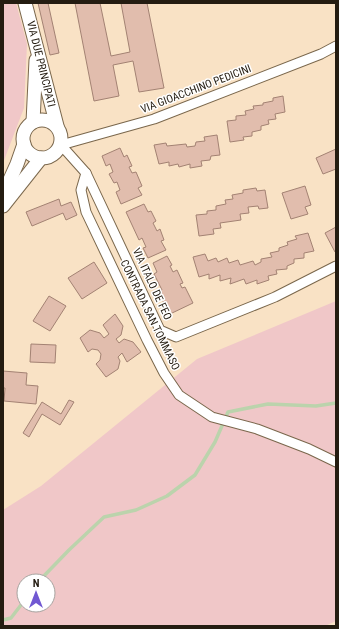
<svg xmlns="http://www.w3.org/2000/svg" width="339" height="629" viewBox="0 0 339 629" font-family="'Roboto Condensed',sans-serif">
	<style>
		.green { fill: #f0c7c8; fill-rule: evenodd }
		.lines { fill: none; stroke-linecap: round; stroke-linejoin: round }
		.stream { stroke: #bbd3ac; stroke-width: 3.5 }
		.building { fill: #e1bdad; stroke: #a38273 }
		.street-casing { stroke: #7a674c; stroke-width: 11 }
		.secondary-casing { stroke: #7a674c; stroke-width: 15 }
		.street { stroke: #fff; stroke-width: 9 }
		.secondary { stroke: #fff; stroke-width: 13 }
		.labels { text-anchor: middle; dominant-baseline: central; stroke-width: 3; stroke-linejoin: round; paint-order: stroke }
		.street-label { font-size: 11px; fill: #241c11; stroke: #fff }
	</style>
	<rect width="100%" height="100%" fill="#f9e2c5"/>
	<g class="green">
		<polygon points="3,3 16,3 27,44 24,108 3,163"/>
		<path d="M336,301V621L325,626H3V510L41,486L197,359ZM24,581H48V605H24Z"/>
	</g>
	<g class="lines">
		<g class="stream">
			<polyline points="39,581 69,550 104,517 136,510 167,496 195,475 215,442 228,412 268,404 316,406 336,403"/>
			<polyline points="3,620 11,618 24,601"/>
		</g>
	</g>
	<g class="building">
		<polygon points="38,3 48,3 59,53 50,55"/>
		<polygon points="75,3 100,3 111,56 130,52 121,3 147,3 164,88 139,92 133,61 113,65 119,96 94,101"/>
		<polygon points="283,96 285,112 275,114 276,119 268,120 269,124 261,126 261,130 252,132 252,136 243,137 244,140 230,142 227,121 236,120 236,116 246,115 245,111 254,109 253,106 263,105 263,103 273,101 273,98"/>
		<polygon points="217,135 220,155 211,156 210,160 201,161 202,166 190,168 190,164 179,167 178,164 169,166 169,162 159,164 154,145 166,143 167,146 186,144 187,147 195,146 196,142 205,141 204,137"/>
		<polygon points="120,148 124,157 127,155 132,166 129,167 132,173 136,172 142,186 138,188 142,195 121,204 116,192 120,190 117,182 114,183 109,174 113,172 110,164 106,166 102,156"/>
		<polygon points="336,149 336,169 323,174 316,158"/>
		<polygon points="305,186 311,205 305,207 308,214 291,219 282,193"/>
		<polygon points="256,188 257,191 265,190 268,208 259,209 258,206 248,207 249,213 240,214 241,220 220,223 221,228 213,229 214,234 199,236 196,215 207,214 207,211 216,210 216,206 226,204 225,200 233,199 232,195 243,193 243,190"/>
		<polygon points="59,199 61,206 71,202 77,215 66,220 63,213 32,226 26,212"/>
		<polygon points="144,204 148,212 151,211 156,221 153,223 157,231 160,229 164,240 161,241 166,250 148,258 143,248 146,247 142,238 139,240 126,212"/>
		<polygon points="336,227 336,252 335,252 325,233"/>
		<polygon points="308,233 314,251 304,253 304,258 294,259 294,263 287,266 287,269 276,270 277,274 268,276 269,280 257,284 257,280 246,284 244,279 230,284 231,278 220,281 220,275 209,279 209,274 199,277 193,257 205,254 208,261 216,258 218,262 227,258 229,263 238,260 240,265 253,261 255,265 261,262 261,259 272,257 270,253 279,251 279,248 288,245 287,242 297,239 295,236"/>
		<polygon points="167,256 172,265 170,266 173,272 177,270 183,283 180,284 182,288 185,287 193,303 170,314 158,292 162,290 154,274 157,272 153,263"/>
		<polygon points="94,262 107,283 82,299 68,278"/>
		<polygon points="49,296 66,306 50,331 33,321"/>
		<polygon points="115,314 123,326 121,335 116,339 119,343 124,339 133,342 141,352 127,362 122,353 118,357 120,361 118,369 106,377 96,364 100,360 101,354 98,350 92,349 88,352 80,338 90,330 100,333 104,338 109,334 103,325"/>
		<polygon points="31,344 56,345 55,363 30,362"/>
		<polygon points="3,371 27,373 26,385 38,386 36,404 4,401 5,388 3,388"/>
		<polygon points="69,400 74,402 60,425 42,414 29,437 23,433 42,402 61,414"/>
	</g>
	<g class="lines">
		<defs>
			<g id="street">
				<polyline points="336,46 321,54 154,119 61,145 86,173 160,330 176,337 275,297 336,266"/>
				<polyline points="86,173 81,190 86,212 147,340 164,373 179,395 212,417 257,429 309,449 336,462"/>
			</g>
			<g id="secondary">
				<polyline points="25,3 57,126"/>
				<circle cx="42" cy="139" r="19"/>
				<polyline points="33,122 36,60"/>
				<polyline points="3,195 17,164 24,144"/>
				<polyline points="3,206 41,158"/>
			</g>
		</defs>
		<use href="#street" class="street-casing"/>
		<use href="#secondary" class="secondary-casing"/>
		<use href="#street" class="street"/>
		<use href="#secondary" class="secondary"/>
	</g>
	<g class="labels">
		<g class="street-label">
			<text transform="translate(41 64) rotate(76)">VIA DUE PRINCIPATI</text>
			<text transform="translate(196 89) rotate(-21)">VIA GIOACCHINO PEDICINI</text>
			<text transform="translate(152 284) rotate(65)">VIA ITALO DE FEO</text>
			<text transform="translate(150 315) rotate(64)">CONTRADA SAN TOMMASO</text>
		</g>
	</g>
	<rect width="339" height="629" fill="none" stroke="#241c11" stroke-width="8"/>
	<g transform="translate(36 593)"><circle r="19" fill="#ffffff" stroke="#a7a4a0"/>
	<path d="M0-3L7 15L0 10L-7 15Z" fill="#7158d2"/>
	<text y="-6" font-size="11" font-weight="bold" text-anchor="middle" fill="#241c11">N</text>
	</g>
</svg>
